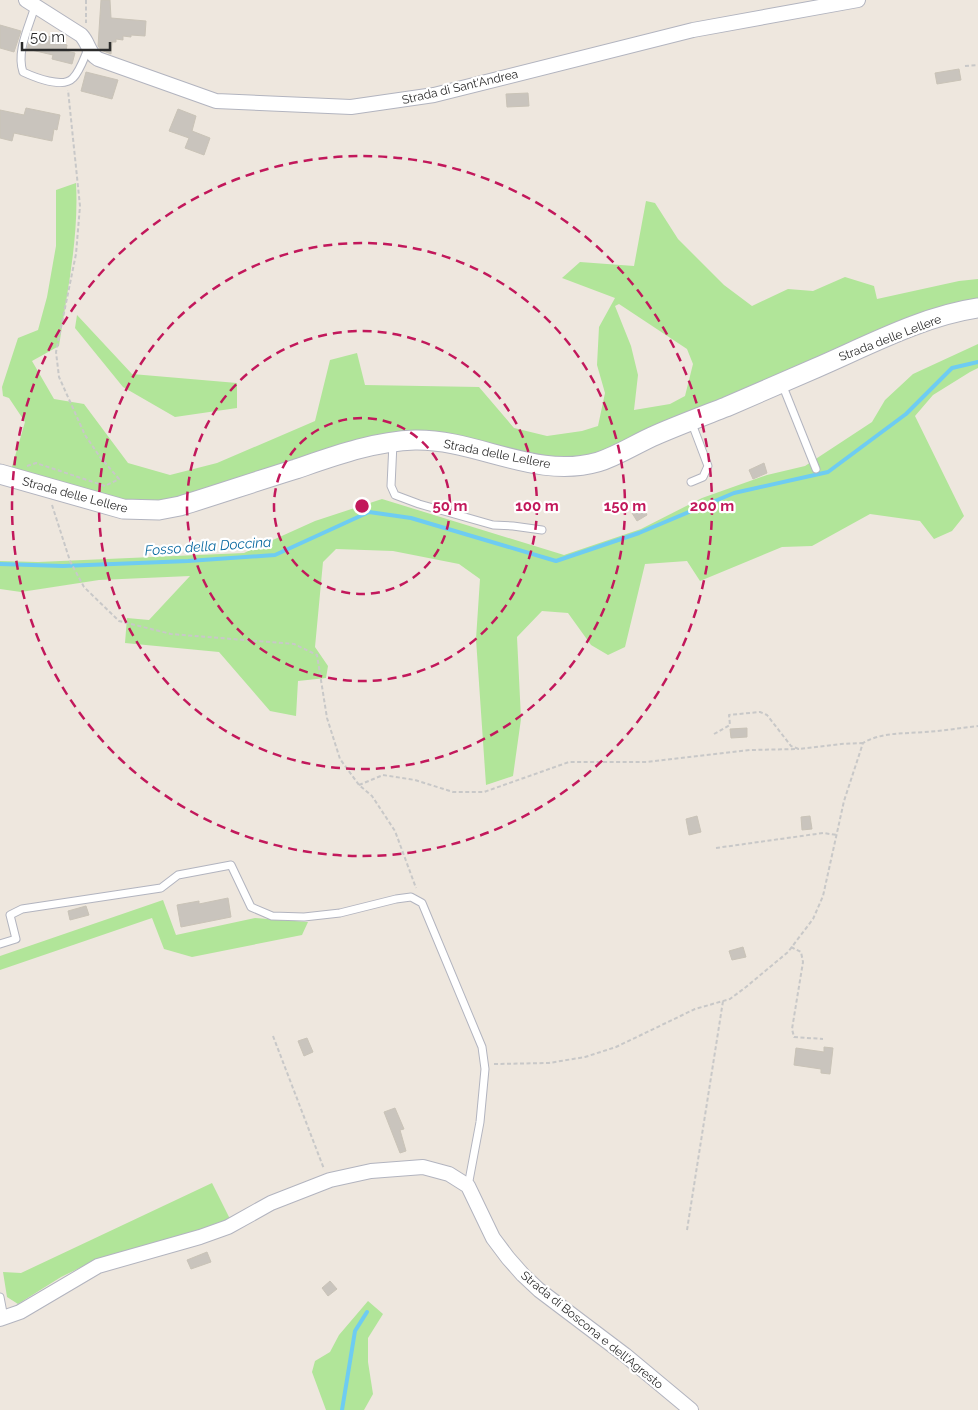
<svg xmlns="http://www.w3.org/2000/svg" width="978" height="1410" viewBox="0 0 978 1410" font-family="Raleway,sans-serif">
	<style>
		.green { fill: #b1e599; fill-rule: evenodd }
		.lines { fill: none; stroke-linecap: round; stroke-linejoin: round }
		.stream { stroke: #6eccf2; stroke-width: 4 }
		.building { fill: #c9c4bd; stroke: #c9c3b7 }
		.lane-casing { stroke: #b2b4bf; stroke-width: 9 }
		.street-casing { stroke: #b2b4bf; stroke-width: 16 }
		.secondary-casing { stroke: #b2b4bf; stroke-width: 21 }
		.path { stroke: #c8c8c8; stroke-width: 2; stroke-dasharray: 4 2.5; stroke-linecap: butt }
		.lane { stroke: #fff; stroke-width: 7 }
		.street { stroke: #fff; stroke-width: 14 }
		.secondary { stroke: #fff; stroke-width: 19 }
		.ring { fill: none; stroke: #c2185b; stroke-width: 2.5; stroke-dasharray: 9 6 }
		.labels { text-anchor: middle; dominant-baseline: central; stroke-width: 4.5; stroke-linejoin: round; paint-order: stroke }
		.street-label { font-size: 12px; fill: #2c2c2c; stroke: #fff }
		.water-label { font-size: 14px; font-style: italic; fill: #0a6aa1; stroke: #fff }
		.centre { fill: #c2185b; stroke: #fff; stroke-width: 2.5 }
		.ring-label { font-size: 15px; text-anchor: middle; font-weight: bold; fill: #c2185b; stroke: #fff; stroke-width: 4.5; stroke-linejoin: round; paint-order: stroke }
	</style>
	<rect width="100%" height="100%" fill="#eee7de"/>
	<g class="green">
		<path d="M76,183C79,238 67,292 59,346L32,361L54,399L84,404L128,463L170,475L217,463L315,421L330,360L357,353L365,385L479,387L514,428L547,436L582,431L598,426L605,393L597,365L599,327L615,298L562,278L580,262L634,266L646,201L655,203L678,239L724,285L752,306L788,289L813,291L845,277L874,286L877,299L959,281L978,279V301L697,411L586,457H541L394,433L165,502L107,498L11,470L25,422L9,398L3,396L2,387L18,338L38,330L47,297L56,246V190ZM619,304L687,349L693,364L685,396L670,404L634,410L638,375L631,346L615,306Z"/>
		<polygon points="77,315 132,374 237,383 237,408 175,417 123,387 75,328"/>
		<polygon points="978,344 978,368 970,372 933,395 915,416 964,516 952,531 934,539 920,521 870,514 812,546 782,547 700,581 687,561 645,564 625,647 608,655 591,645 568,613 542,611 517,637 521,719 513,776 486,785 476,639 480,579 459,564 393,551 336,549 323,562 315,647 328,666 326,678 298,681 296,716 270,711 219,652 125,643 127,618 149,620 190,576 99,580 21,592 0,589 0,561 38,562 244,553 315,521 382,499 564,555 641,529 702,498 767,475 805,466 872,422 885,400 913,374"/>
		<polygon points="163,900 176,935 255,918 308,922 302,935 192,957 164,949 152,918 0,970 0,956"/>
		<polygon points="212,1183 230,1219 194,1234 96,1260 61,1277 18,1304 7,1297 3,1272 21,1273"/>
		<polygon points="368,1301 383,1314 368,1338 368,1362 373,1394 364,1410 326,1410 312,1372 315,1361 330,1352 339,1335"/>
	</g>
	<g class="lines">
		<g class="stream">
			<polyline points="0,564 63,566 188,561 275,555 369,512 411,518 556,561 639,533 734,493 828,472 906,414 952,368 978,362"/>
			<polyline points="342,1410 355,1331 367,1312"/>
		</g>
	</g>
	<g class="building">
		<polygon points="101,0 110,0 111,18 146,21 145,36 131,35 131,37 123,36 123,40 116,39 116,42 112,42 111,54 101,50 98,46"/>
		<polygon points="0,25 21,31 14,52 0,48"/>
		<polygon points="32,32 59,39 58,42 67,45 66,51 75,53 72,64 52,59 53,55 27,49"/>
		<polygon points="959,69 961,80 937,84 935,73"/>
		<polygon points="86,72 118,80 112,99 81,91"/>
		<polygon points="528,93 529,106 507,107 506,94"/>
		<polygon points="26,108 60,115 57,130 54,129 52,141 14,133 12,141 0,138 0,110 24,115"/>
		<polygon points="178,109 196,116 192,131 210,138 204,155 185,148 189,138 169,131"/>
		<polygon points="764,463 767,473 753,479 749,470"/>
		<polygon points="643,507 647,515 637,521 632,513"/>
		<polygon points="747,728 747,737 731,738 730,729"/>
		<polygon points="697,816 701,832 689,835 686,819"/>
		<polygon points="810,816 812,829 802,830 801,817"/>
		<polygon points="228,898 231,917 181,927 177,905 199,901 199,904"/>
		<polygon points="86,906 89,915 70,920 68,911"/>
		<polygon points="743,947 746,957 732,960 729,951"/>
		<polygon points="307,1038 313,1052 304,1056 298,1041"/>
		<polygon points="824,1047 833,1048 830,1074 821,1073 821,1069 794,1065 796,1048 824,1052"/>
		<polygon points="395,1108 404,1129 400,1130 406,1151 400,1153 384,1112"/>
		<polygon points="207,1252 211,1262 191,1269 187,1260"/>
		<polygon points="330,1281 337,1289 328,1296 322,1288"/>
	</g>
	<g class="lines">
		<defs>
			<g id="lane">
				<path d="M35,6C29,27 16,51 23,72C34,77 63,89 73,78C80,71 84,58 88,49"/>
				<polyline points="782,384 816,469"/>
				<polyline points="393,443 391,486 395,495 419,504 493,525 513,526 542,530"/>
				<polyline points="691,482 703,477 708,466 691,421"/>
				<polyline points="0,944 16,939 10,915 22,909 161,888 178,875 231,865 251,907 272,916 304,917 340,913 396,899 411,897 422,903 482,1047 485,1069 480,1122 468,1186"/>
				<polyline points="0,1297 4,1318"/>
			</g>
			<g id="street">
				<path d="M26,0L81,35C89,43 88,53 98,59L216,101L351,107L434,95L693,30L858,0"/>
				<polyline points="0,1319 20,1312 98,1266 200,1237 228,1227 271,1203 330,1180 371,1171 423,1167 449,1174 468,1186 493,1238 508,1258 523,1275 539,1290 625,1355 691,1410"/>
			</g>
			<path id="secondary" d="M0,474L123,509L159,510L180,506C219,494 257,481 296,469C334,456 375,441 415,440C477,439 536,480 598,462C618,456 637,443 656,435C679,425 703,416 726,407C756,394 786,381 816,368C867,346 923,316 978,308"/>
		</defs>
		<use href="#lane" class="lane-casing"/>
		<use href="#street" class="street-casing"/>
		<use href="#secondary" class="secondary-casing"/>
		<g class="path">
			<polyline points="86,0 86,23"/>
			<polyline points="965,66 978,65"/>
			<polyline points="27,466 36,463 105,486 119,479 100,457 85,435 59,377 56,352 76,254 80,206 68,90"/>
			<polyline points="52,505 70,561 84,587 119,621 171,634 294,644 317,655 327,718 340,759 359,785 372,796 395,831 416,888"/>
			<polyline points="714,734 730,725 729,715 760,712 767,715 791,746 799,749 841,744 863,743"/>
			<polyline points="359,785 383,775 415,780 453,792 484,792 569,762 647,762 750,750 799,749"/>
			<polyline points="716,848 823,833 837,835"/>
			<polyline points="791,947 801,952 803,962 792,1029 794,1037 823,1039"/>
			<polyline points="273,1036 324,1169"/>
			<path d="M494,1064L549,1063L585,1057L616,1047L695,1009L730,999L746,987L788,952L813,919L823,896L844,801L863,743C882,732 902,734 924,732C942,731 960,728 978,726"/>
			<polyline points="687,1230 723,1001"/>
		</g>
		<use href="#lane" class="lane"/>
		<use href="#street" class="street"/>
		<use href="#secondary" class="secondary"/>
	</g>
	<g class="ring">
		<circle cx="362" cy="506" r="88"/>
		<circle cx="362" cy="506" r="175"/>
		<circle cx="362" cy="506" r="263"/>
		<circle cx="362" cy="506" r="350"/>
	</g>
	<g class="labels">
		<g class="street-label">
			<text transform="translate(460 87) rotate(-13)">Strada di Sant'Andrea</text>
			<text transform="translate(890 338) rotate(-21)">Strada delle Lellere</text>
			<text transform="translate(497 454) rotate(11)">Strada delle Lellere</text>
			<text transform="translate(75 495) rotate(15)">Strada delle Lellere</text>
			<text transform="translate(592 1330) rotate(39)">Strada di Boscona e dell'Agresto</text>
		</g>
		<g class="water-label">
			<text transform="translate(208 546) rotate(-4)">Fosso della Doccina</text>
		</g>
	</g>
	<circle cx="362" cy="506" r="8" class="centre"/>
	<g class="ring-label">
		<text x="450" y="511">50 m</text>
		<text x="537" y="511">100 m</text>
		<text x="625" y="511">150 m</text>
		<text x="712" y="511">200 m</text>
	</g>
	<path d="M22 42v8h88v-8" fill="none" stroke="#2c2c2c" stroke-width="2.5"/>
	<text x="30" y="42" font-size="15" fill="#2c2c2c" stroke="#ffffff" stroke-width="4" paint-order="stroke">50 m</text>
</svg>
